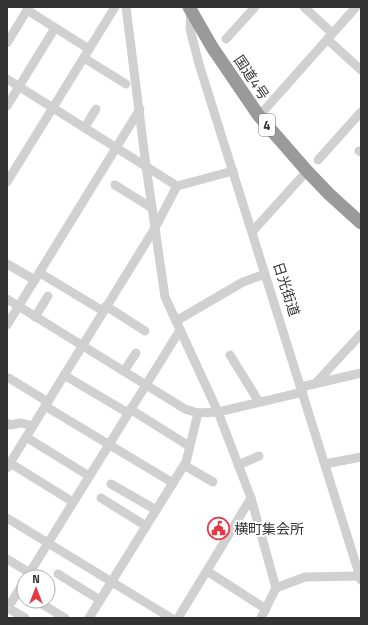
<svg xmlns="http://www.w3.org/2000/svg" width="368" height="625" viewBox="0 0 368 625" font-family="'Titillium Web','Noto Sans JP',sans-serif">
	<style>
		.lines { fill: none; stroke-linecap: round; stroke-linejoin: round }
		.minor { stroke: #d0d0d0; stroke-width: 9 }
		.highway { stroke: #9a9a9a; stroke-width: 13 }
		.labels { text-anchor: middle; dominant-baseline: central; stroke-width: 4; stroke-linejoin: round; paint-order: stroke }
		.shield { fill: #fff; stroke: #707070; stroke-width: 1 }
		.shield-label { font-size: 13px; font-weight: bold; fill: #333 }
		.street-label { font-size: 14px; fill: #333; stroke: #fff }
		.poi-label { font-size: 14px; fill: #333; stroke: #fff; text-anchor: start }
	</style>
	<rect width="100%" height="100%" fill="#fff"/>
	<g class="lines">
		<g class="minor">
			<polyline points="126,7 146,166 165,297 218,412 251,498 276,588 305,577 360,576"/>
			<polyline points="304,7 332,33"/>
			<polyline points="27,10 89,49"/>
			<polyline points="191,11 190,29 199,64 361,580"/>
			<polyline points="226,39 255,7"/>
			<polyline points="327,39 361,70"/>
			<polyline points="7,43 29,7"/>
			<polyline points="84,58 126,84"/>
			<polyline points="7,79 177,186"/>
			<polyline points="7,106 55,28"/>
			<polyline points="259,116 356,7"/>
			<polyline points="85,127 96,109"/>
			<polyline points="359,151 361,152"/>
			<polyline points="318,160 361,112"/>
			<polyline points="7,182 115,7"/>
			<polyline points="115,185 152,208"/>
			<polyline points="252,232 307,171"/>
			<polyline points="7,264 35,280"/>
			<polyline points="40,273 103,311"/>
			<polyline points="7,299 185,409 198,413 218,412 303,392"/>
			<polyline points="106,306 145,331"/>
			<polyline points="35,317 48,296"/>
			<polyline points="176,321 243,282 265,274"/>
			<polyline points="7,325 140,109"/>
			<polyline points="230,355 259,402"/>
			<polyline points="124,371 136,353"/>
			<polyline points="64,375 128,413"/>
			<polyline points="9,378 48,402"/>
			<polyline points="315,384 361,334"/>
			<polyline points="301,387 361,373"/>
			<polyline points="45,406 173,483"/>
			<polyline points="130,409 189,446"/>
			<polyline points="7,423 10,425 21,423 33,426"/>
			<polyline points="26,437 89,476"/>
			<polyline points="10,463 73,502"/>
			<polyline points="325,464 361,457"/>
			<polyline points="184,465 213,482"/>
			<polyline points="238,465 259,456"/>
			<polyline points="7,468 155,228 177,186 233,171"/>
			<polyline points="111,484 156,510"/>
			<polyline points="101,498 146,526"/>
			<polyline points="7,518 171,618"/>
			<polyline points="7,559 30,573"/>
			<polyline points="207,571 266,609"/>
			<polyline points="58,574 100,600"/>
			<polyline points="27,577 180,330"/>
			<polyline points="37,601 65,618"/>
			<polyline points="8,608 25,618"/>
			<polyline points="7,609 24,582"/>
			<polyline points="89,618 186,462 198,413"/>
			<polyline points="178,618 251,498"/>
			<polyline points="261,618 276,588"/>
		</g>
		<polyline class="highway" points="189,7 212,47 259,116 307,171 329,194 361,223"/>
	</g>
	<defs>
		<symbol id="civic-ring" viewBox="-11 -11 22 22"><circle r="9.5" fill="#fff" stroke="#e63946" stroke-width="1.5"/><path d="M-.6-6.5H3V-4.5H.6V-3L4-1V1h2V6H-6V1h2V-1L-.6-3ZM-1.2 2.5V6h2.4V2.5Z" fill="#e63946"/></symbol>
	</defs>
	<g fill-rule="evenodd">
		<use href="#civic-ring" x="206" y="516" width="25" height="25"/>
	</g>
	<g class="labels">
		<rect class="shield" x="259" y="114" width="16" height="22" rx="3"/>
		<g class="shield-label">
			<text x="267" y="125">4</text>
		</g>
		<g class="street-label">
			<text transform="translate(252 77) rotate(56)">国道4号</text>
			<text transform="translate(287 289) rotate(72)">日光街道</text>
		</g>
		<g class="poi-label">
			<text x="234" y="528">横町集会所</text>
		</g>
	</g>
	<rect width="368" height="625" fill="none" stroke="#333333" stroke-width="16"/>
	<g transform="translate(36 589)"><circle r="19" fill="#ffffff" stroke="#adadad"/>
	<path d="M0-3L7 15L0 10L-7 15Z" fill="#e63946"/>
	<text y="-6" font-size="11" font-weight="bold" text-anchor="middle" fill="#333333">N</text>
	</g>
</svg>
